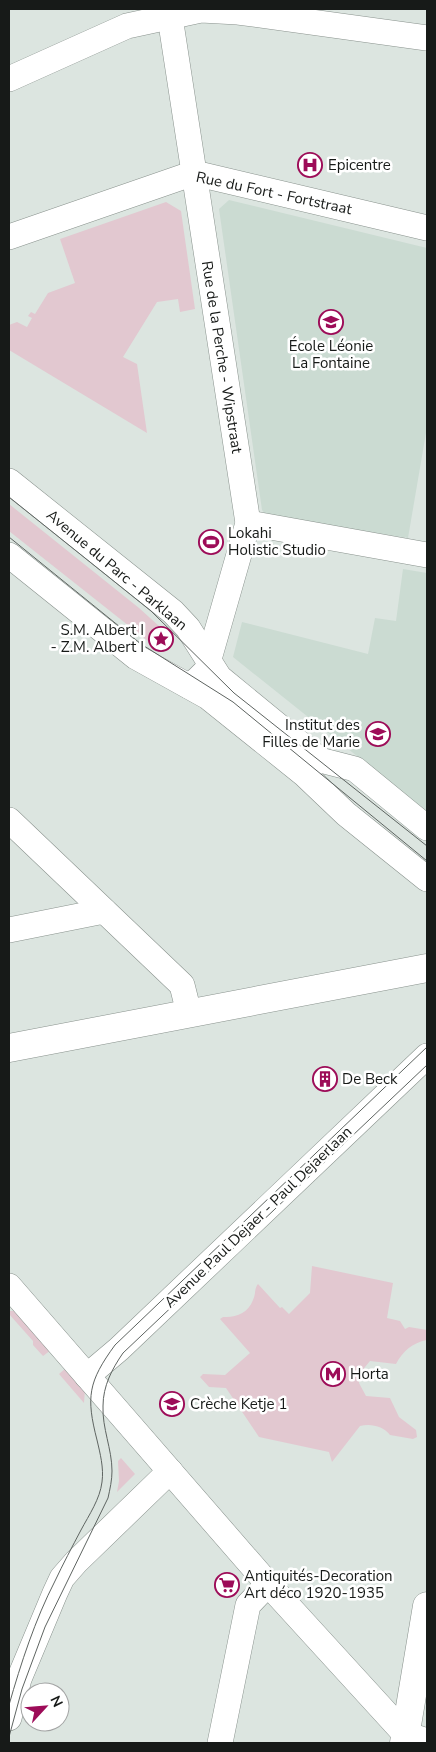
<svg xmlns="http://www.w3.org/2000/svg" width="436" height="1752" viewBox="0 0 436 1752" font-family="'Nunito Sans',sans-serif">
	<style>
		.built { fill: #cbdbd2 }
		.green { fill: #e2c8d0 }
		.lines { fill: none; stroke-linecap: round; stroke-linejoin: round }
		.minor-casing { stroke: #89928d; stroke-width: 26 }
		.major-casing { stroke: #89928d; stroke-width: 29 }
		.minor { stroke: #fff; stroke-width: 25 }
		.major { stroke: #fff; stroke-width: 28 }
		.tram { stroke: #5e6461; stroke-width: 1 }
		.labels { text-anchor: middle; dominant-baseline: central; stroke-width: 5; stroke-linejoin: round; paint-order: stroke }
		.poi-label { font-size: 15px; fill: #171a18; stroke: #fff; text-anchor: start }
		.street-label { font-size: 15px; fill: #171a18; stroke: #fff }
	</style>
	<rect width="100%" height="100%" fill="#dce5e0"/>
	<g class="built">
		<polygon points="229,200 427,248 427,427 408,538 266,515 262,510 219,209"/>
		<polygon points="403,569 427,573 427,812 233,657 242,622 368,654 375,618 396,621"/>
	</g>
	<g class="green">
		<polygon points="166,202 181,211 195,309 180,312 178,299 157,302 123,357 137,364 147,433 9,350 9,325 17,322 27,327 32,318 28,316 31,312 35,314 48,293 75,283 60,239"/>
		<polygon points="9,504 139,608 160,627 148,641 9,531"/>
		<path d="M312,1266L393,1283L387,1318L400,1321L405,1329L409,1327L427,1330V1340C412,1343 403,1351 396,1364L370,1361L360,1373L359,1383L366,1396L390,1398L399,1417L416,1430L417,1437L413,1439L390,1435C384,1426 370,1423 360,1426L332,1462L329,1452L259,1437L226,1388L209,1387L200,1377L203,1374L225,1375L250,1353L220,1319L223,1317C236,1318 248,1313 253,1300C256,1294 254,1289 258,1284L280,1308L282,1307L289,1314L310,1293Z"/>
		<polygon points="10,1311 15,1311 51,1350 43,1356 33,1345 33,1341 9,1314"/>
		<polygon points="66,1368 85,1390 84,1403 59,1374"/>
		<polygon points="121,1458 135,1474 117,1492 119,1481 118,1461"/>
	</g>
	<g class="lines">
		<defs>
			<g id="minor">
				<polyline points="170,17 248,523 209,659 208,669 198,679 189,686"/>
				<polyline points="9,79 127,26 201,10 238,12 427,38"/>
				<polyline points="9,237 194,173 427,228"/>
				<polyline points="9,481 173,612 188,628 219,677 225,682 320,760 355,769 427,828"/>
				<polyline points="248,523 427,555"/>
				<polyline points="9,555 136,657 208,697 304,774 346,814 427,879"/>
				<polyline points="9,820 182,985 189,1013"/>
				<polyline points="9,930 104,911"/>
				<polyline points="9,1286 268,1584 405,1734 427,1741"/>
				<polyline points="87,1376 119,1349 427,1056"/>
				<polyline points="9,1718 19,1679 55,1593 62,1578 76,1562 170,1471"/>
				<polyline points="220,1743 248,1605 268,1584"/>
			</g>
			<g id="major">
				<polyline points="9,1048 427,968"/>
				<polyline points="404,1743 427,1606"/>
			</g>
		</defs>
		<use href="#minor" class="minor-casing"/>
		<use href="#major" class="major-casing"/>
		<use href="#minor" class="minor"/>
		<use href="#major" class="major"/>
		<g class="tram">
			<polyline points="9,497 151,611 234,693 427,846"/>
			<polyline points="9,537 141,644 233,702 427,861"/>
			<path d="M9,1705C21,1663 35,1620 55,1581C63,1564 72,1547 81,1530C89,1515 100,1499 102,1482C104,1468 100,1453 97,1440C86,1397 88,1382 115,1345L427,1047"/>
			<path d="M9,1737L22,1689L45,1627L108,1498C110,1489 112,1480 112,1471C112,1449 102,1428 103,1406C103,1386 112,1369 123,1353L427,1065"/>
		</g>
	</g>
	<defs>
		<symbol id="hospital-ring" viewBox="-11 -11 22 22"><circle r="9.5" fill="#fff" stroke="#9d0c58" stroke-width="1.5"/><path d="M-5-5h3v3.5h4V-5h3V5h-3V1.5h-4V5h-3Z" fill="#9d0c58"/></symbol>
		<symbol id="school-ring" viewBox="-11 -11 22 22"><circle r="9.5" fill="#fff" stroke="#9d0c58" stroke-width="1.5"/><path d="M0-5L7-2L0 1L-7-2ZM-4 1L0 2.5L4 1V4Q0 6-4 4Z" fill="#9d0c58"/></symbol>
		<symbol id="stadium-ring" viewBox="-11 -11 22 22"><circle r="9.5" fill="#fff" stroke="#9d0c58" stroke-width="1.5"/><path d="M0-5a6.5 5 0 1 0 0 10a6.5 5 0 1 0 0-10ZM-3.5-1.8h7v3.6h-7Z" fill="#9d0c58"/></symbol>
		<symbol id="sight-ring" viewBox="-11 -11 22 22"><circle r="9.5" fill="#fff" stroke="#9d0c58" stroke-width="1.5"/><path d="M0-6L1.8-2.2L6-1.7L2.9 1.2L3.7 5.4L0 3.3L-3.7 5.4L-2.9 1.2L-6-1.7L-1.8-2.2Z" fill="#9d0c58"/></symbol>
		<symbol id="building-ring" viewBox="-11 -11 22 22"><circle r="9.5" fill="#fff" stroke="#9d0c58" stroke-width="1.5"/><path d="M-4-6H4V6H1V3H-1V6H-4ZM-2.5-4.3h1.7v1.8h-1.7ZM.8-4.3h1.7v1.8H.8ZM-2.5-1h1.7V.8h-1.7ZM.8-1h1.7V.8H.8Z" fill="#9d0c58"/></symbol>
		<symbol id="metro-ring" viewBox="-11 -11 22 22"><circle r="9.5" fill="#fff" stroke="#9d0c58" stroke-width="1.5"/><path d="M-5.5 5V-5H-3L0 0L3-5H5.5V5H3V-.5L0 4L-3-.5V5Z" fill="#9d0c58"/></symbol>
		<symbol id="supermarket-ring" viewBox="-11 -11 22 22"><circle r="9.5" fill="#fff" stroke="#9d0c58" stroke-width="1.5"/><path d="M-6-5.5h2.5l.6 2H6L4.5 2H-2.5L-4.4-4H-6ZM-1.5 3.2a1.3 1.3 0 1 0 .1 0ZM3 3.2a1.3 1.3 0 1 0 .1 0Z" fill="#9d0c58"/></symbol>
	</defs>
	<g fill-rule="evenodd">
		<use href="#hospital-ring" x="296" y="151" width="28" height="28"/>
		<use href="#school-ring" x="317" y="308" width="28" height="28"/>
		<use href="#stadium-ring" x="197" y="528" width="28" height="28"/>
		<use href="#sight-ring" x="147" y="625" width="28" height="28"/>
		<use href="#school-ring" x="364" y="720" width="28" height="28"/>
		<use href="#building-ring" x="311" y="1065" width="28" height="28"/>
		<use href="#metro-ring" x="319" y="1360" width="28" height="28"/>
		<use href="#school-ring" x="158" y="1390" width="28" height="28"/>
		<use href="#supermarket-ring" x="213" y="1571" width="28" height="28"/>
	</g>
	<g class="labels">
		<g class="poi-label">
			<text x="328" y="165">Epicentre</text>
			<text x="331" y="346" text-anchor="middle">École Léonie<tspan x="331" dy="17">La Fontaine</tspan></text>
			<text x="228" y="533">Lokahi<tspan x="228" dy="17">Holistic Studio</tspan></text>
			<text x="144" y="630" text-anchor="end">S.M. Albert I<tspan x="144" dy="17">- Z.M. Albert I</tspan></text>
			<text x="360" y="725" text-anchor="end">Institut des<tspan x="360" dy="17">Filles de Marie</tspan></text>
			<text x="342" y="1079">De Beck</text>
			<text x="350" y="1374">Horta</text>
			<text x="190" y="1404">Crèche Ketje 1</text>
			<text x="244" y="1576">Antiquités-Decoration<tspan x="244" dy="17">Art déco 1920-1935</tspan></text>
		</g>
		<g class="street-label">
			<text transform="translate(274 193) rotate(12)">Rue du Fort - Fortstraat</text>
			<text transform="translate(222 357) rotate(81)">Rue de la Perche - Wipstraat</text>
			<text transform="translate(117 570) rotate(40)">Avenue du Parc - Parklaan</text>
			<text transform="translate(258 1217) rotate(-44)">Avenue Paul Dejaer - Paul Dejaerlaan</text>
		</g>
	</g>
	<rect width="436" height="1752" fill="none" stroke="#171a18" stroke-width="20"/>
	<g transform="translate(45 1707) rotate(64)"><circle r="24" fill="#ffffff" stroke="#a2a3a3"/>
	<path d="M0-4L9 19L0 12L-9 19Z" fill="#9d0c58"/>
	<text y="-8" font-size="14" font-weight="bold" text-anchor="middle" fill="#171a18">N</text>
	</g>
</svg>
